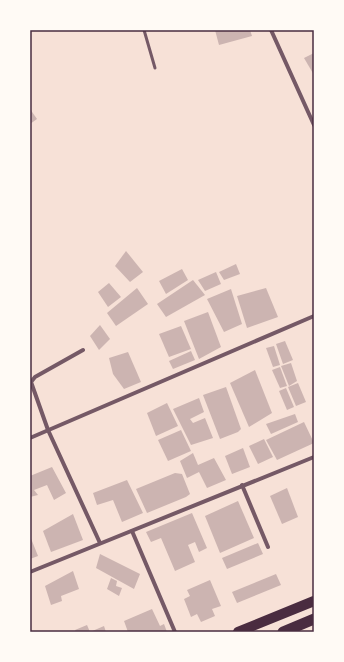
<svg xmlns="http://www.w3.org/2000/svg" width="344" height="662" viewBox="0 0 344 662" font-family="'Work Sans',sans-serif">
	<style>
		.building { fill: #ccb4b1 }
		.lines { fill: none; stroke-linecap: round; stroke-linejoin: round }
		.service { stroke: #755966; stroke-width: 3 }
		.minor { stroke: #755966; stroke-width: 4 }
		.primary { stroke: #4a2c40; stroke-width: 10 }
		.motorway { stroke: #4a2c40; stroke-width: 11 }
		.neatline { fill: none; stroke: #4a2c40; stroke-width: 1.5 }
	</style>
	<rect width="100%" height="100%" fill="#f7e1d7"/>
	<g class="building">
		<polygon points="215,30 250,30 252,36 219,45"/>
		<polygon points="314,53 314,75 304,58"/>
		<polygon points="30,109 37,119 30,124"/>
		<polygon points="126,251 143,272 130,282 115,266"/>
		<polygon points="236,264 240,274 224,280 219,272"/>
		<polygon points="182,269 188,280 166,294 159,281"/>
		<polygon points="216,272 221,284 205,291 198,280"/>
		<polygon points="193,280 205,295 166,317 157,304"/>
		<polygon points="109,283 121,297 108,307 98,292"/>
		<polygon points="137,288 148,304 116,326 107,313"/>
		<polygon points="266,288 278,317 247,328 237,296"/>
		<polygon points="231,289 242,324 224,332 207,299"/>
		<polygon points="208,312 221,347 199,359 184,321"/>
		<polygon points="100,325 110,339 99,350 90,336"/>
		<polygon points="181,326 191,349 169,357 159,334"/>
		<polygon points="285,341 293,360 283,364 276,344"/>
		<polygon points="274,346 280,365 273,367 266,348"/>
		<polygon points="191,351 195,360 173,369 169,361"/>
		<polygon points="128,352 141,382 124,389 113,374 109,358"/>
		<polygon points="291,363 297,381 289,386 281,366"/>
		<polygon points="280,367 287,386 280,388 272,370"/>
		<polygon points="255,370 272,413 249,427 230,383"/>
		<polygon points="298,383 306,402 296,406 288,387"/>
		<polygon points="226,387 241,429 238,432 220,439 203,395"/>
		<polygon points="286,388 294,407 287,410 279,391"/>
		<polygon points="199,398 204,412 190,419 193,423 205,418 213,438 191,445 173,409"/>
		<polygon points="167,403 178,426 156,436 147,413"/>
		<polygon points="295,414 298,422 271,434 266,424"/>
		<polygon points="304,422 314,443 277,460 266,440"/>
		<polygon points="181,430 191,451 168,461 158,440"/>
		<polygon points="264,439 273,457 258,464 249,446"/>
		<polygon points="243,448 250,467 232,474 225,456"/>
		<polygon points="193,453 198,465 214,458 226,480 207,488 199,472 187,478 180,461"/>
		<polygon points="52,467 66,493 54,500 47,485 34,490 38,495 30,497 30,476"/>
		<polygon points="175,473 182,474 190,494 186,497 147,513 136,489"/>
		<polygon points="127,480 143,513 122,522 113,500 97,505 93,493"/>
		<polygon points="287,488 298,517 282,524 270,496"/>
		<polygon points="238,501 254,538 220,553 205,516"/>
		<polygon points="192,513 207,548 199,552 195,542 188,545 195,562 175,571 161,538 151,542 146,532"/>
		<polygon points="73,514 83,540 51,552 43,531"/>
		<polygon points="30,536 38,556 30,559"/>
		<polygon points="258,543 263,554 227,569 222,558"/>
		<polygon points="100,554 140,574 134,589 96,568"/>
		<polygon points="73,571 79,589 61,596 62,601 51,605 45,586"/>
		<polygon points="276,574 281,585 237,603 232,592"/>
		<polygon points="111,578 117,581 116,586 122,588 119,596 107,589"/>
		<polygon points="210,580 221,606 212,609 215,616 201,622 197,614 191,617 184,599 190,596 187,590"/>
		<polygon points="152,609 160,626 164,624 167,632 128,632 124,621"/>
		<polygon points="87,625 90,632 104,626 106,632 76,632 75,630"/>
	</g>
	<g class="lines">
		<polyline class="service" points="144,30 155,68"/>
		<g class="minor">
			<polyline points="271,30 314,125"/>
			<polyline points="83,350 35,377 31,382 48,430 100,543"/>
			<polyline points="30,438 314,316"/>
			<polyline points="242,485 268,547"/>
			<polyline points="132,531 175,632"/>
			<polyline points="30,572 314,457"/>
		</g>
		<polyline class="primary" points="238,632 314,601"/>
		<polyline class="motorway" points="283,632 314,619"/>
	</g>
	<rect width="344" height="662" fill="none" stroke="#fffaf5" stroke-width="62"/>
	<rect x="31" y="31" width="282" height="600" class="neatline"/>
</svg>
